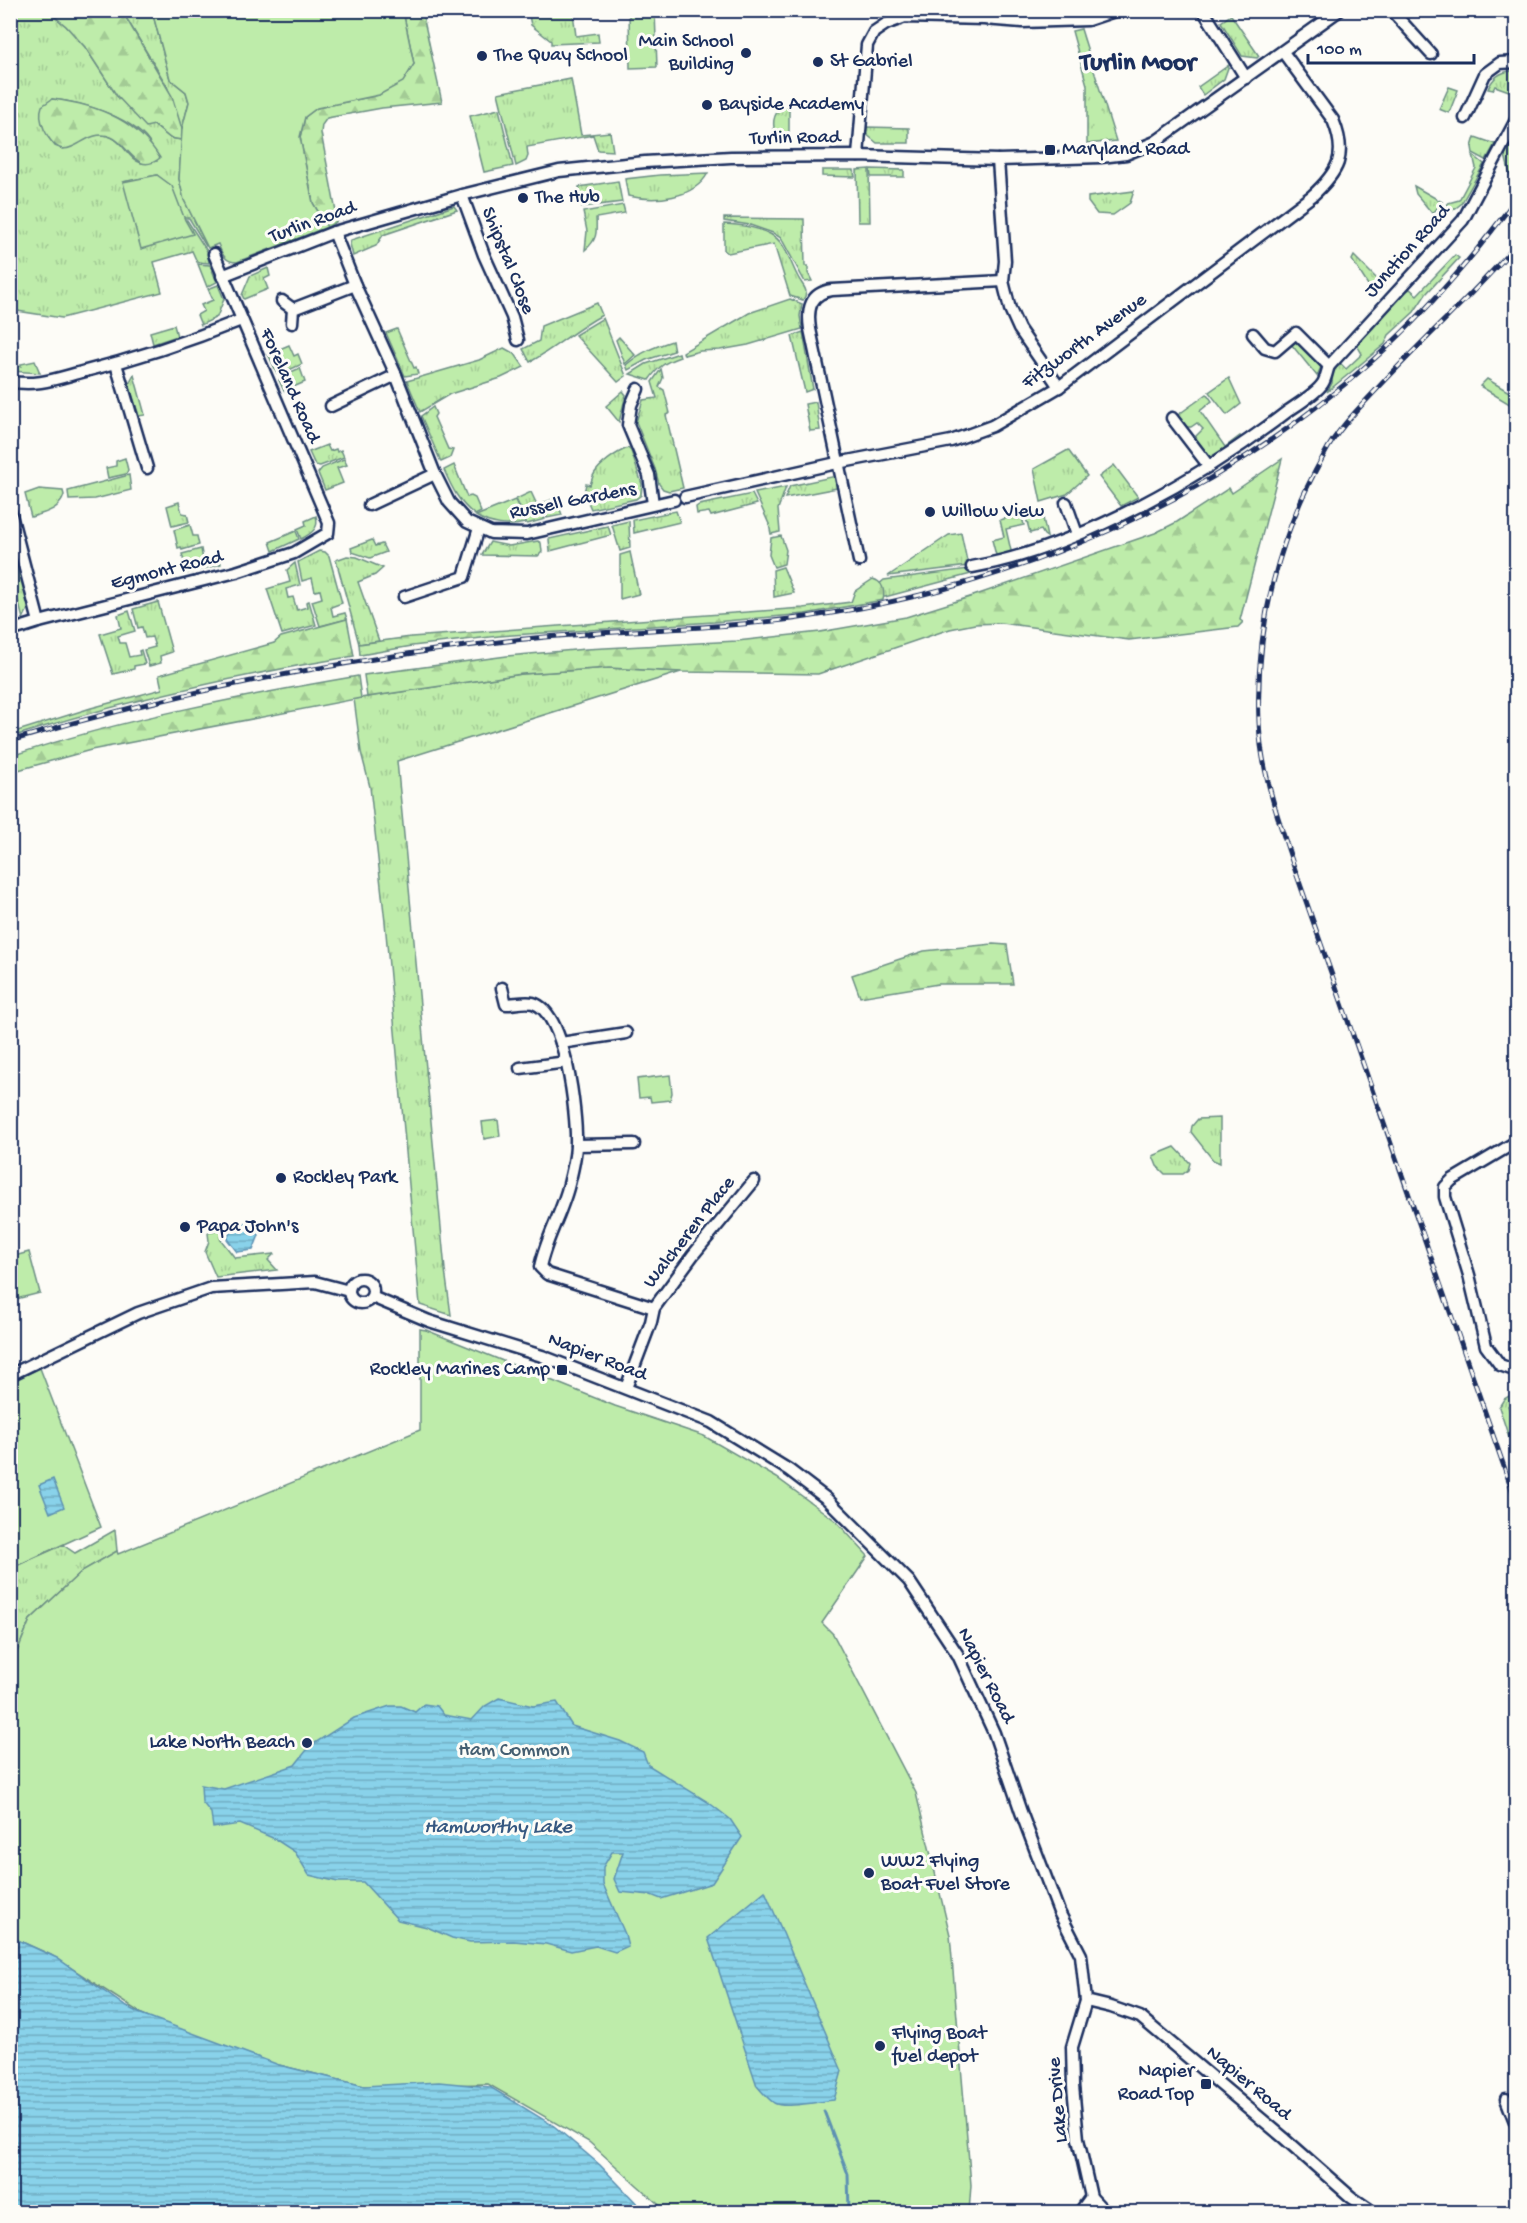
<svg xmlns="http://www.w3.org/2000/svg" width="1527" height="2223" viewBox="0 0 1527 2223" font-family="'Gochi Hand',sans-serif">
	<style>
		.grass { fill: url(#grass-tufts); stroke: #6c8e84; stroke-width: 1.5; fill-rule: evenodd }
		.forest { fill: url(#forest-firs); stroke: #6c8e84; stroke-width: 1.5 }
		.green { fill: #beecaa; stroke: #6c8e84; stroke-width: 1.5 }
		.water { fill: url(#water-rules); stroke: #5d91b2; stroke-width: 1.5 }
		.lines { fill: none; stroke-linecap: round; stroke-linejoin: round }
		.stream { stroke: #5d91b2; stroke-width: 3 }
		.street-casing { stroke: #1b2f5e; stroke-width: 15 }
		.street { stroke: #fdfcf7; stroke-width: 10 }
		.rail-casing { stroke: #1b2f5e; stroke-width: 5 }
		.rail { stroke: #fdfcf7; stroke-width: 3; stroke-dasharray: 9; stroke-linecap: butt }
		.poi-dot { fill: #1b2f5e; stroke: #fdfcf7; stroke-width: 2 }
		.labels { text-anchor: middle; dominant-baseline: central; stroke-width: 6; stroke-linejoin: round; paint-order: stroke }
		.poi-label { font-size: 20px; fill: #1b2f5e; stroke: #fdfcf7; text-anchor: start }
		.street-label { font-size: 20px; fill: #1b2f5e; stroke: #fdfcf7 }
		.park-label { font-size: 20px; fill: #445e71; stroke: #fdfcf7 }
		.water-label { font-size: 21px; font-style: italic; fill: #365881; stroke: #fdfcf7 }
		.district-label { font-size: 26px; font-weight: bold; fill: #1b2f5e; stroke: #fdfcf7 }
	</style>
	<defs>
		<pattern id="grass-tufts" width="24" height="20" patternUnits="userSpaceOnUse" patternTransform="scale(1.5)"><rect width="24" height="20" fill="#beecaa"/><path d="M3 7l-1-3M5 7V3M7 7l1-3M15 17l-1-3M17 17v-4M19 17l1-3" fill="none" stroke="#a3cb95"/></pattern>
		<pattern id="forest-firs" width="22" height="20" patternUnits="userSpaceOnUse" patternTransform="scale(1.5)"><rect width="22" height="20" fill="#beecaa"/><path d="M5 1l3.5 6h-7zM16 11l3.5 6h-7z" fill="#a3cb95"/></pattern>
		<pattern id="water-rules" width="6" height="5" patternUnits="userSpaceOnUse" patternTransform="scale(1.5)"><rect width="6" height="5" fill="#89d2ea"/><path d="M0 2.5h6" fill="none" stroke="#6fabc1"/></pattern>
	</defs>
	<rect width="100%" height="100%" fill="#fdfcf7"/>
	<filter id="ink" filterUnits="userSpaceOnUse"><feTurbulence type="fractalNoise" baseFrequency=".0167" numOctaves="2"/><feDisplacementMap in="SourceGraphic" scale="12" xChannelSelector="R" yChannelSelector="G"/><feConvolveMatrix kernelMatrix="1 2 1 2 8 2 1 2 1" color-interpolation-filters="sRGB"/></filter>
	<g filter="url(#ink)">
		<g class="grass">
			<path d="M10,11H47L66,26L85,47L117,96L170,138L182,140L179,179L184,200L207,245L206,246L189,218H184L171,186L157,175L123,182L193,234L185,220H187L207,251L209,263L197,262L192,251L154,262L162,292L62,318L11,310ZM52,99C82,102 137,118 152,147C154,151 155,157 157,161C152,162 147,164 142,163C126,160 122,133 99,135C88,135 74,145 63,149L55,146L48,137Z"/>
			<polygon points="122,11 152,11 170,79 186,92 189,102 182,129 167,86"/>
			<polygon points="528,11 595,11 573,13 576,36 598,33 599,42 551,44 551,41 531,25"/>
			<polygon points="1231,15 1259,56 1257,58 1242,56 1221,22"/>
			<polygon points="1081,29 1116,141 1087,144 1087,85 1072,31"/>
			<polygon points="1229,65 1224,79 1203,95 1198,87"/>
			<path d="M1511,71L1516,73V78L1509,91L1495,86L1493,90L1488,89C1492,79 1500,72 1511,71Z"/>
			<polygon points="571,79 581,135 610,132 613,151 598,150 593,135 527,147 528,156 526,161 516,166 498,93"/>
			<polygon points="1449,87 1458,90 1449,113 1439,109"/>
			<path d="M783,106H789V143H777C774,128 769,117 783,106Z"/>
			<polygon points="499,109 513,166 484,172 470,116"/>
			<polygon points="866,127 909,128 909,143 877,143 866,134"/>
			<polygon points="1516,132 1516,166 1510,175 1505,155"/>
			<polygon points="1475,137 1495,144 1486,160 1473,153 1472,147"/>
			<polygon points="1473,155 1484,164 1461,204 1445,216 1448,203 1459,200 1476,168"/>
			<polygon points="869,169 870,222 858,222 857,170"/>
			<polygon points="870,169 904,170 904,177 871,177"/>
			<polygon points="822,170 854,170 855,177 822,176"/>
			<path d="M708,173C694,199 655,202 628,196L625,179L660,175Z"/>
			<polygon points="618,181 622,202 582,207 579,187"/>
			<polygon points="1414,186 1442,202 1434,212 1432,213 1416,194"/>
			<polygon points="1134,191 1130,203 1113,215 1097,214 1088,202 1088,197"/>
			<path d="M623,205L625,213L596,218C597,233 597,240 585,250L587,231L583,212Z"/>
			<polygon points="454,206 457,210 383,235 376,246 353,256 350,244 351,240"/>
			<polygon points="724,218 804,219 805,266 808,266 808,273 812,281 805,282 781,238 773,233 750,225 724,221"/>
			<path d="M724,224C741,225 770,228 781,243C788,252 792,266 798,277C803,287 810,290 803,300L790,296L774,244L728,253L724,250Z"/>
			<polygon points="1455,255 1459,258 1426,294 1414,312 1389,335 1385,344 1327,392 1332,383 1333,370 1341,364 1346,369 1362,354 1356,343 1404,292 1410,289 1417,295"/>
			<polygon points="1354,256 1384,286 1375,296 1352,260"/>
			<polygon points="198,264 210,265 217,282 207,287"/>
			<polygon points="268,268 270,276 264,279 268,289 244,299 242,295 250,276"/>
			<polygon points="218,285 224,299 217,317 201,325 197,315 204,311 201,305 213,300 208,289"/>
			<polygon points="790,299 802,304 800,316 802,329 748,345 720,350 700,351 684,355 683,352 749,313"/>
			<path d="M597,303L602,315C576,329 555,348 530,362L523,349L539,341L541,326Z"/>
			<polygon points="603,318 626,376 618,382 575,335"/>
			<polygon points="174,325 177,336 153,344 150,332"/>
			<polygon points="397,329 414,368 416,367 418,374 405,376 386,333"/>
			<polygon points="803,332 813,389 805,392 792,336"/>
			<polygon points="619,337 635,355 625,364 616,340"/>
			<path d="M672,341L674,351L646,360L628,370L626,365C641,352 654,347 672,341Z"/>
			<polygon points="1295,342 1299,343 1321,367 1317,376 1291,344"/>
			<polygon points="289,345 294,356 298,354 302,364 281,374 277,373 268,354"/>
			<polygon points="504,348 515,354 524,367 501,378 450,394 420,412 407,381 479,360"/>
			<path d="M679,353L680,357C665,362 658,367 649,380L630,374L646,364Z"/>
			<polygon points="35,361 40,373 11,371 11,367 21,366 21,364"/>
			<polygon points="300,368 305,382 284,391 279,380 282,376"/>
			<polygon points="661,369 663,378 659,387 664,390 670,413 666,415 683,488 669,491 663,489 659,484 655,469 636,422 643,400 657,398 652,382"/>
			<polygon points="134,375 145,415 139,416 129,384"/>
			<polygon points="1229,378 1241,404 1227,415 1209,392"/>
			<polygon points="623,391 626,395 619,422 606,406"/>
			<polygon points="1207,394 1212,401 1200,411 1225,447 1240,436 1243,438 1213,459 1206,456 1196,440 1196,436 1203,429 1197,423 1191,427 1186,427 1175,417"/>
			<polygon points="816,402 820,430 810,431 805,404"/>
			<polygon points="433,407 436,414 434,417 448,449 453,450 450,458 441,462 421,416"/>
			<polygon points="327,445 330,451 336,449 337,452 341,450 344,457 320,466 315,465 309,452"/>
			<path d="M628,448L631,451L642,484L641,495L636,499L591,509L584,493L586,484L590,485C591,482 592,479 593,476C598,465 617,452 628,448Z"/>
			<polygon points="1068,450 1087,476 1067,494 1041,502 1034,469"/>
			<polygon points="125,458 128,470 126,474 108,478 106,468 116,466 116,461"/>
			<polygon points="344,459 347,465 337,468 343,483 325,490 318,473 322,468"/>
			<path d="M454,465L467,497L471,496L475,498L481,512L475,515C459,503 452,488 444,470Z"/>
			<polygon points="1114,465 1138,497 1121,506 1099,477"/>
			<polygon points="129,475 131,490 95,499 69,500 68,491"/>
			<polygon points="836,476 839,484 837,488 785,498 790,486"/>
			<polygon points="786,487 778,509 780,532 771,534 769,524 755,493"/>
			<path d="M39,489L63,491L64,495C60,510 44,513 31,517L25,494Z"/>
			<polygon points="531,492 537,505 522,512 516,499"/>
			<polygon points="752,494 757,504 711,516 709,512 697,514 696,507 699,505"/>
			<polygon points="553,499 557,501 562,515 547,518 541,504"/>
			<path d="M515,500L525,523C509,527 490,525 476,516Z"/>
			<polygon points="179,502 182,513 187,514 189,522 172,526 167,506"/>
			<polygon points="540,505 545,519 527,524 522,513"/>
			<polygon points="676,511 680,522 634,533 633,520"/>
			<polygon points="1037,511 1038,514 1042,513 1047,537 1044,535 1041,530 1030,533 1025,514"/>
			<polygon points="1021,514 1024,525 1006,529 1012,555 997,559 992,540 1004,537 1000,520"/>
			<path d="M316,516C320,529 310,534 301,539L297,529L306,525L305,521Z"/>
			<polygon points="629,521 630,548 620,551 612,525"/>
			<polygon points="190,525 193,536 197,536 199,545 182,550 181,547 178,548 174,530"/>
			<polygon points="608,526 611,535 550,551 549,539"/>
			<polygon points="296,531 299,539 273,551 270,542"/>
			<polygon points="961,533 968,566 888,576 949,535"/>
			<polygon points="781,536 786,550 784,564 774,567 769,555 771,538"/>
			<polygon points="11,537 29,607 23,619 11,574"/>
			<polygon points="372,540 375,546 382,544 386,552 370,558 352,552 351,548"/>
			<polygon points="538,541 541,543 542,552 538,556 482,555 490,542 509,546"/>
			<polygon points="201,549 203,560 219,556 221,564 187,573 182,554"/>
			<polygon points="319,551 325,552 329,556 342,603 331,607 333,616 345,613 347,619 320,626 312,601 322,598 320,590 315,591 312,578 302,581 298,562"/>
			<polygon points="630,552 639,594 620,599 620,555"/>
			<polygon points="347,556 357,557 383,568 375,575 358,582 379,641 359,644 336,560"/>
			<polygon points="295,563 300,585 286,589 288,598 293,597 297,610 307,607 306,602 309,601 316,625 282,634 267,589 290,582 287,570"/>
			<polygon points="783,567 794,593 774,597 773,570"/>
			<polygon points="969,569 971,574 885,597 882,597 877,586 884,580"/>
			<polygon points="158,602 172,652 160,656 161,663 149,666 144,650 155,647 152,637 145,638 142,627 138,628 133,609"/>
			<polygon points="129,611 135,631 118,636 120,643 125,643 129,657 140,655 139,651 141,650 145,664 134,666 134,669 113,674 100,634 121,628 118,615"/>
			<polygon points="609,668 681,672 397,761 445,1270 451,1315 420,1305 385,922 370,787 361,752 354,699 522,674"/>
			<polygon points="1220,1118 1220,1163 1213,1160 1191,1132 1192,1126 1198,1119"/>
			<polygon points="1175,1147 1190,1163 1188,1170 1183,1174 1165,1174 1157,1166 1153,1156"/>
			<polygon points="227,1227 221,1240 235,1258 274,1254 268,1260 277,1270 216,1277 205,1252 209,1241 208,1233"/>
			<polygon points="1516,1392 1516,1402 1508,1406 1516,1430 1516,1459 1499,1407 1504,1399"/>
			<polygon points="115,1530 117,1551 82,1571 30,1620 11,1667 11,1564 16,1566 63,1545 75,1553"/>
		</g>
		<g class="forest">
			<polygon points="48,11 122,11 172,96 182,129 182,140 170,138 154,125 146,127 117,96 85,47 66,26"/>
			<polygon points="403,11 422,11 442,102 382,108 327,118 322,125 321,133 337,217 336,222 327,227 313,203 300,137 305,117 317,108 379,95 414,64"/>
			<path d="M52,99C95,104 137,120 160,158C136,177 129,144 111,137C82,125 66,175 44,129C41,122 39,114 42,106Z"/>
			<polygon points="1487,379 1516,396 1516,408 1480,386"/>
			<polygon points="1282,459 1240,620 1243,622 1238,627 1129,640 1001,623 975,624 950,629 818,674 681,672 609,668 522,674 367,697 364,675 507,656 586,649 737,641 820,632 906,617 973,596 1155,533 1177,522 1229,488 1232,493"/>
			<path d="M873,579C883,582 885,591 883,600L805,614L714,622L499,636L412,646L360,655L359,644L411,637L803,608L851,602L855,591Z"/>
			<path d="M347,619L354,656C238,675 122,701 11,737V733L91,708L162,689L159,675L274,643L281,637Z"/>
			<path d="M358,676L361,698L91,750L11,772V756C123,719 241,696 358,676Z"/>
			<polygon points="993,944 1007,945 1013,984 938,984 860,997 852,975 924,951"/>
		</g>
		<g class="green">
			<path d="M152,11H403L414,64L403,82L379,95L317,108L305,117L300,137L313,203L327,227L237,262C225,262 222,254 218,244L208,248L184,200L179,179L182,129L189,102L186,92L170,79Z"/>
			<polygon points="629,11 655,11 657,67 630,68"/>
			<polygon points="157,175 172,186 185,220 193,234 141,249 123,182"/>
			<polygon points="670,1075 672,1093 670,1100 651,1102 650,1097 639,1098 637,1079"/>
			<polygon points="498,1120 500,1136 484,1139 482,1122"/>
			<polygon points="29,1252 40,1293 16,1299 11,1278 11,1257"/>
			<polygon points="420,1329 426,1330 615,1406 704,1436 777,1478 836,1521 868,1556 822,1623 833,1634 916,1793 950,1935 971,2185 969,2212 667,2212 589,2142 488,2084 364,2086 279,2065 255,2066 142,2014 51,1955 11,1937 11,1667 30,1620 82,1571 117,1551 118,1554 420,1430"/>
			<polygon points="40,1368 101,1527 16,1566 11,1564 11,1382"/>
		</g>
		<g class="water">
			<polygon points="250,1222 259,1235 253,1250 237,1252 227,1239 233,1225"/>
			<polygon points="53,1479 64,1507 50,1513 39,1485"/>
			<polygon points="499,1698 533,1706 557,1702 572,1726 620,1741 643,1752 648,1765 708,1802 730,1819 742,1837 712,1883 661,1899 651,1895 620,1892 614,1879 623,1852 612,1852 603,1867 603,1884 625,1934 628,1946 615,1952 596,1946 571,1951 546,1944 514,1941 470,1942 452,1938 427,1927 398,1920 363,1882 338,1882 309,1875 295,1852 275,1839 240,1824 213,1828 211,1813 202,1802 201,1785 224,1789 295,1765 310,1746 354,1718 390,1706 401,1706 415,1712 424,1704 437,1706 444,1715 472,1720 485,1706"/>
			<path d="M765,1891L842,2071L834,2100C820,2101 785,2109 774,2103C768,2099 762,2092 757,2086L708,1938Z"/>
			<polygon points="11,1937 57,1958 125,2006 141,2014 279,2065 364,2086 439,2082 490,2087 554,2126 600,2165 645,2212 11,2212"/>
		</g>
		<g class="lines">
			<polyline class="stream" points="824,2111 848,2174 849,2212"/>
			<defs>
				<g id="street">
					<polyline points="1203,10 1246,78"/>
					<polyline points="1391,10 1431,54"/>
					<polyline points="1465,118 1485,74 1500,63 1516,62"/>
					<polyline points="858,156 867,45 874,32 886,24 905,17 984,19 1022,22 1088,20 1118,10"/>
					<polyline points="998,160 1005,261 1003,281 1010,309 1019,329 1059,387"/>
					<polyline points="462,195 484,255 512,317 518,340"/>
					<polyline points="334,232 355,285 396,375 435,474 449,502 467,522 491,533 527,534 674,500"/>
					<polyline points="222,276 334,232 462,195 559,171 645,162 731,157 858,156 998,160 1101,157 1126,154 1155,142 1340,10"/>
					<polyline points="282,301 293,309"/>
					<polyline points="292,323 293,309 355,285"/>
					<polyline points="1253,334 1265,348 1275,351 1296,333 1329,366"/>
					<polyline points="116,364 147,468"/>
					<path d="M10,381C33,387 56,379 78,373C135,359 187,342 241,320"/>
					<polyline points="638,389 631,405 628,425 649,475 653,504"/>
					<polyline points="331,406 396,375"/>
					<polyline points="1172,418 1208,465"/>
					<path d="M685,497L837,463L951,441L992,426L1059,387L1312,196C1338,172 1348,156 1333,120L1283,52"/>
					<polyline points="1066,503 1077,534"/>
					<polyline points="369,505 435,474"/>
					<polyline points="10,511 39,622"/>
					<path d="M859,561L810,329C807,309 810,293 832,290L1003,281"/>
					<path d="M972,567C1077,549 1204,476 1288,411C1297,405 1318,392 1323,383C1326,378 1327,371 1329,366L1463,220L1516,120"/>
					<polyline points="404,597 464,577 479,528"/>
					<polyline points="10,631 39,622 236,572 294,553 328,533 329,523 214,254"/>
					<path d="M502,988L506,1004C514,1004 526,1001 533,1003C566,1012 577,1115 576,1144C576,1157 572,1172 569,1184C562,1213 546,1238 540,1267L547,1274L654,1308"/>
					<polyline points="561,1043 626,1033"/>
					<polyline points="520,1068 567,1062"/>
					<polyline points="1516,1142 1452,1180 1445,1187 1445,1197 1469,1275 1486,1346 1500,1365 1511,1369 1516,1369"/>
					<polyline points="576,1145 634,1144"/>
					<circle cx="361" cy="1291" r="12"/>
					<polyline points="372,1297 429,1321 542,1356 711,1422 789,1470 827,1499 909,1581 958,1655 994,1733 1021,1812 1059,1912 1081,1955 1086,2001 1072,2047 1073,2086 1078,2139 1091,2197 1105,2212"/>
					<polyline points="10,1375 138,1313 211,1288 315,1282 349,1291"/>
					<polyline points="626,1388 651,1322 654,1308 693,1255 754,1181"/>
					<polyline points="1086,2001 1111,2007 1140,2017 1284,2138 1351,2197 1373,2212"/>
					<polyline points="1506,2099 1516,2124"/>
					<polyline points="1080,2212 1091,2197"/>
				</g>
			</defs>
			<use href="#street" class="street-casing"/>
			<use href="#street" class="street"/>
			<defs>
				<g id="rail">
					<path d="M1516,245C1472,296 1422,340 1376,390C1357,410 1337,430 1324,455C1278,536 1255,628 1259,722C1261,771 1278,818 1293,864C1311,916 1330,969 1348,1021C1405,1181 1460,1341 1516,1501"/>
					<path d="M10,741C173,692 339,660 507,641C607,629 707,631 806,617C1016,587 1214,502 1373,360C1427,312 1474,256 1516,199"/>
				</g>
			</defs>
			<use href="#rail" class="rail-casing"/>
			<use href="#rail" class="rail"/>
		</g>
	</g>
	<g class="poi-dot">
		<circle cx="746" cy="53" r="6"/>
		<circle cx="482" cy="56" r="6"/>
		<circle cx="818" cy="62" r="6"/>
		<circle cx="707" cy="105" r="6"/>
		<rect x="1044" y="144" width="12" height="12" rx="3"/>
		<circle cx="523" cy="198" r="6"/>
		<circle cx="930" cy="512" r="6"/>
		<circle cx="281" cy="1178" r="6"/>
		<circle cx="185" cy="1227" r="6"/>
		<rect x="556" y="1364" width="12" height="12" rx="3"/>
		<circle cx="307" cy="1743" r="6"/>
		<circle cx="869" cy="1873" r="6"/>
		<circle cx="880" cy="2046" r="6"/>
		<rect x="1200" y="2078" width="12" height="12" rx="3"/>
	</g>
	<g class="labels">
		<g class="poi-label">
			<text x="734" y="42" text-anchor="end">Main School<tspan x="734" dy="23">Building</tspan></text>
			<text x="494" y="56">The Quay School</text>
			<text x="830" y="62">St Gabriel</text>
			<text x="719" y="105">Bayside Academy</text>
			<text x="1062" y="150">Maryland Road</text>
			<text x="535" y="198">The Hub</text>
			<text x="942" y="512">Willow View</text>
			<text x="293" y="1178">Rockley Park</text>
			<text x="197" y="1227">Papa John's</text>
			<text x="550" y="1370" text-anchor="end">Rockley Marines Camp</text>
			<text x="295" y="1743" text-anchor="end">Lake North Beach</text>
			<text x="881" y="1862">WW2 Flying<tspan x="881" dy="23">Boat Fuel Store</tspan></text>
			<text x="892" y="2034">Flying Boat<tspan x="892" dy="23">fuel depot</tspan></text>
			<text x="1194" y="2072" text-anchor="end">Napier<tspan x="1194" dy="23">Road Top</tspan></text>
		</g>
		<g class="street-label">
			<text transform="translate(795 139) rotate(-1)">Turlin Road</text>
			<text transform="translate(313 223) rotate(-20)">Turlin Road</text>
			<text transform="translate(1408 252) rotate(-48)">Junction Road</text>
			<text transform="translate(507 261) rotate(68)">Shipstal Close</text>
			<text transform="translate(1085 342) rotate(-36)">Fitzworth Avenue</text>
			<text transform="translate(289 386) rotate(66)">Foreland Road</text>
			<text transform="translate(573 502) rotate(-11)">Russell Gardens</text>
			<text transform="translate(167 571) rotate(-14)">Egmont Road</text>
			<text transform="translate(690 1233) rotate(-52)">Walcheren Place</text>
			<text transform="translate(597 1358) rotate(21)">Napier Road</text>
			<text transform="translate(985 1676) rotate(63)">Napier Road</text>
			<text transform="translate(1248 2084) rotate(40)">Napier Road</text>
			<text transform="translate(1059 2100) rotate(-95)">Lake Drive</text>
		</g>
		<g class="park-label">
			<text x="514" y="1751">Ham Common</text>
		</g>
		<g class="water-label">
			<text x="498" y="1828">Hamworthy Lake</text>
		</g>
		<g class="district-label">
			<text x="1138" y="64">Turlin Moor</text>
		</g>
	</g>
	<rect width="1527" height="2223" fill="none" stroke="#fdfcf7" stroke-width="36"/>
	<rect x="18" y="18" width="1491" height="2187" fill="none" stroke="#1b2f5e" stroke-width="2" filter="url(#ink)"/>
	<path d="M1308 54v9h166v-9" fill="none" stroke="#1b2f5e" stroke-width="3"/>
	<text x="1317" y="54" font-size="18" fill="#1b2f5e" stroke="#fdfcf7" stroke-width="4.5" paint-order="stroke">100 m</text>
</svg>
